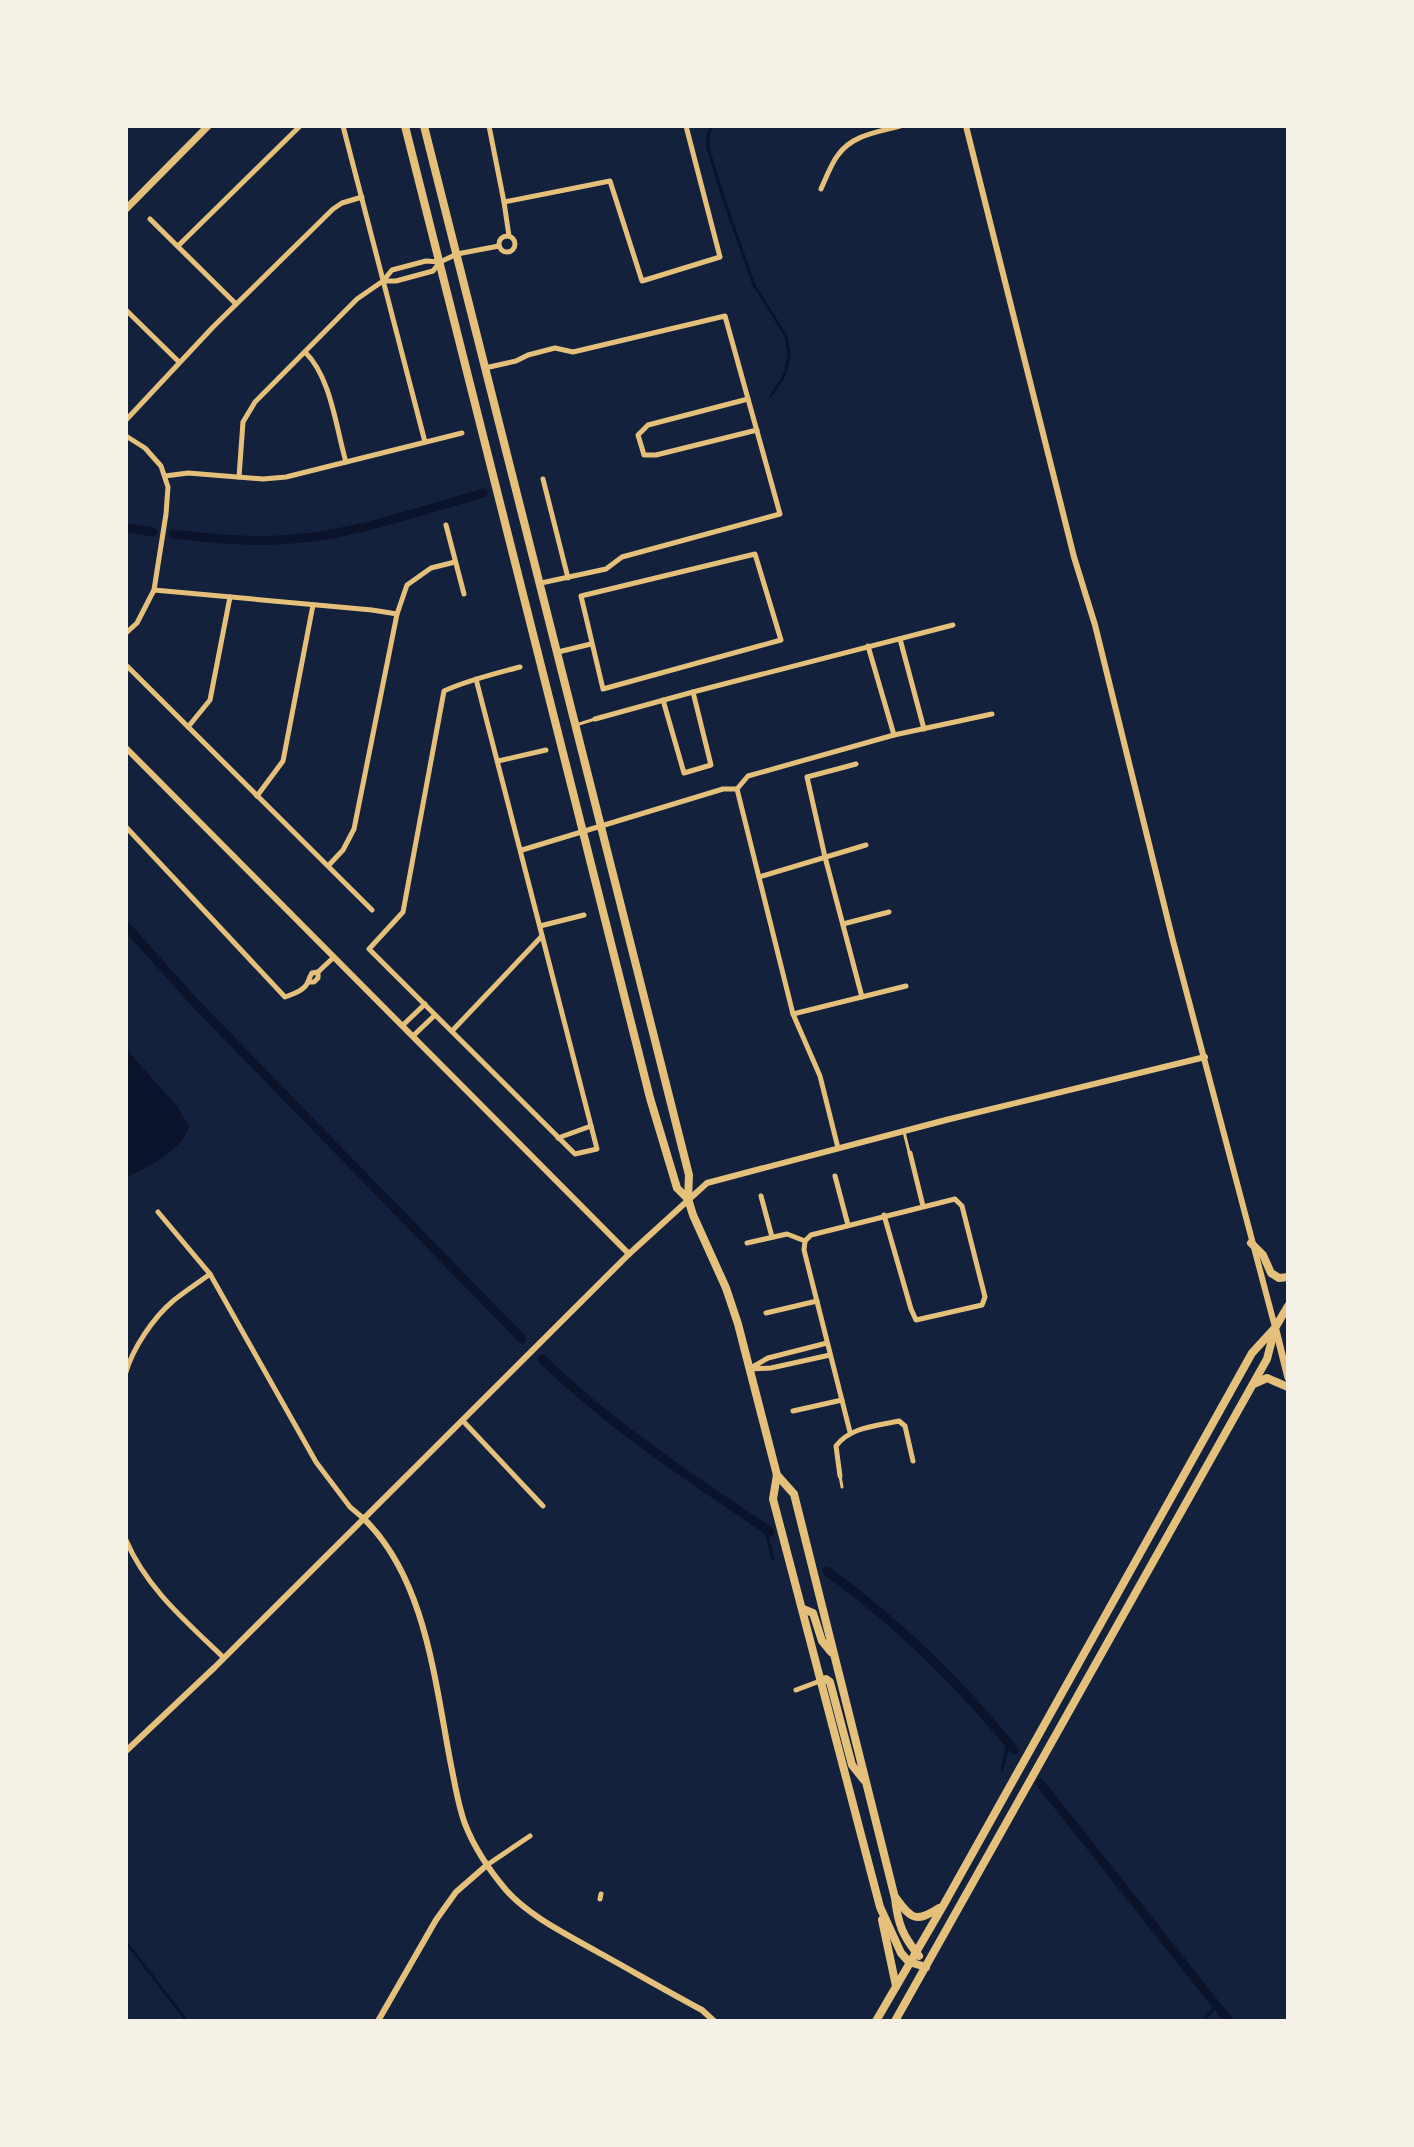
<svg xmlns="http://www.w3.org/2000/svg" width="1414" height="2147" viewBox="0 0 1414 2147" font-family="'Open Sans',sans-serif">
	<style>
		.water { fill: #0b132b }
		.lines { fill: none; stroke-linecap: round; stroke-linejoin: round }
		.stream { stroke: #0b132b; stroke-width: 3 }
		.canal { stroke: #0b132b; stroke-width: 9 }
		.service { stroke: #e5c07b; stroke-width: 3 }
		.minor { stroke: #e5c07b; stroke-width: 5 }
		.tertiary { stroke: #e5c07b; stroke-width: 6 }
		.secondary { stroke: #e5c07b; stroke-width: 7 }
		.primary { stroke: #e5c07b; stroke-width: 8 }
	</style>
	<rect width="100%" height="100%" fill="#14213d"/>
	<path class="water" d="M126,1049L177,1106L189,1126C182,1152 148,1166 126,1178Z"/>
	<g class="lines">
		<g class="stream">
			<polyline points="712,126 708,135 708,148 723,197 754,285 786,336 789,355 785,374 771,396"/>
			<polyline points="765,1528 773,1559"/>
			<polyline points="1002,1770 1008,1743"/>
			<polyline points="126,1942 187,2021"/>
			<polyline points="1204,2021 1216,2005"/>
		</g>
		<g class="canal">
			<polyline points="126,528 153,532"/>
			<path d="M173,534C208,538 242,542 278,540C348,537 417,512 483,493"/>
			<polyline points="126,926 196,1004 522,1339"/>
			<path d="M542,1359C611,1426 691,1478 770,1532"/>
			<path d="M827,1571C898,1623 959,1682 1014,1750"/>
			<polyline points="1040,1783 1229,2021"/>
		</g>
		<g class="service">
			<polyline points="576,725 595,719"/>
			<polyline points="904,1132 909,1152"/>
			<polyline points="840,1476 842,1487"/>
		</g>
		<g class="minor">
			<polyline points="343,126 425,442"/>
			<polyline points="489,126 504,202 509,236"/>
			<path d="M821,189C826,178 831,164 838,155C852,135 878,132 900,126"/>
			<polyline points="504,202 610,181 642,281 720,257 686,126"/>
			<polyline points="150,219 236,304"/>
			<circle cx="507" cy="244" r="8"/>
			<polyline points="178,246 300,126"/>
			<polyline points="384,281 396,281 433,271 440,262 457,254 499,246"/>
			<polyline points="126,310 179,362"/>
			<path d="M305,352C331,377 336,428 346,462"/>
			<polyline points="485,368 516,361 528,355 555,348 573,352 725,316 780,514 622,557 606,569 541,583"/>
			<polyline points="748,399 648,425 638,435 644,455 656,455 757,430"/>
			<polyline points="126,420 213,327 333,209 342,203 362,197"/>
			<polyline points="126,436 145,448 161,466 168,487 166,514 154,590 137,623 126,633"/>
			<polyline points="165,476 188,473 263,479 286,477 462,433"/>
			<polyline points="239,477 243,422 255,402 357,299 383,281 392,270 426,261 440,262"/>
			<polyline points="543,479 568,578"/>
			<polyline points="446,525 464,594"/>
			<polygon points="755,554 781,640 603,689 581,596"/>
			<polyline points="154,590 372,610 397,614"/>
			<polyline points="900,639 924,729"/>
			<polyline points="868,646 894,735"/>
			<polyline points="558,652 591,644"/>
			<polyline points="126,665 372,910"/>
			<path d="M476,679L597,1149L575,1154L369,949L403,912L444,691C468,680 494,674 520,667"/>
			<polyline points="663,700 684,773 711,765 693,692"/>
			<polyline points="595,719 693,692 953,625"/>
			<polyline points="188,727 210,700 230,597"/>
			<polyline points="498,761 546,750"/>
			<polyline points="856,764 807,777 825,857 862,997"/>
			<polyline points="737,789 748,776 894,735 992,714"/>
			<polyline points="257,796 283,761 313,605"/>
			<path d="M126,827L285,997C293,994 304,991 308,982C309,979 310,976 312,973L318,972L334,957"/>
			<polyline points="522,850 723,789 737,789 793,1014 820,1076 838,1148"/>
			<polyline points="328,866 343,850 354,829 397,614 407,585 431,568 455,562"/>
			<polyline points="759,877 866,845"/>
			<polyline points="843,924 889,912"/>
			<polyline points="540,926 584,915"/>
			<polyline points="308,982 314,982 318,978 318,972"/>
			<polyline points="793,1014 906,986"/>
			<polyline points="402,1026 425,1004"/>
			<polyline points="452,1031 542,936"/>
			<polyline points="413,1036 435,1015"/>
			<polyline points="558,1138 591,1126"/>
			<polyline points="910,1153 923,1206"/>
			<polyline points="835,1176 848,1225"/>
			<polyline points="761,1196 772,1237"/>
			<polyline points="158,1212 210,1274 316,1462 350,1507 363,1518"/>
			<polyline points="805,1241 811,1235 955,1199 962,1206 985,1297 982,1305 916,1320 911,1309 884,1215"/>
			<polyline points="805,1241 804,1250 850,1432"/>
			<polyline points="747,1243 787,1234 805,1241"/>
			<polyline points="766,1313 817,1301"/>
			<polyline points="749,1369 768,1358 827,1343"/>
			<polyline points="750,1369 771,1368 830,1355"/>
			<path d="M126,1372C133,1348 153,1318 173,1301C184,1292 198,1283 210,1274"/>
			<polyline points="793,1411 842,1400"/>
			<polyline points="463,1421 543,1506"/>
			<path d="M840,1476L836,1446C850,1427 876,1426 899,1421L905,1426L913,1461"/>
			<path d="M126,1540C146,1588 188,1623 224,1658"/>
			<polyline points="796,1690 820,1681"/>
			<polyline points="487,1865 530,1836"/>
			<polyline points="600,1899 601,1894"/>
		</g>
		<g class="tertiary">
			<polyline points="966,126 1074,557 1095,625 1173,941 1275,1327"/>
			<polyline points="126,748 629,1254"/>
			<path d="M363,1518C426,1578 435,1683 451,1765C455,1784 458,1805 465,1824C474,1847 490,1871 506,1890C529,1916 566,1934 596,1951C632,1971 667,1991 702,2010L714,2021"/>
			<polyline points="126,1751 215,1667 629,1254 707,1183 946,1120 1205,1057"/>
			<polyline points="378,2021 436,1920 456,1892 487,1865"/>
		</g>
		<g class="secondary">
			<polyline points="126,209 208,126"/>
			<polyline points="1276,1330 1288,1378"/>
		</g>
		<g class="primary">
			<polyline points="405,126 650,1098 677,1188 688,1199"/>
			<polyline points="424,126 689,1175 688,1199 693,1215 726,1288 738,1324 777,1475 773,1499 880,1907 901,1953 909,1962 926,1967"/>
			<polyline points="1251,1243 1263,1255 1271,1273 1279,1278 1288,1277"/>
			<polyline points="1256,1383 1267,1378 1288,1387"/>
			<path d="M777,1475L794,1494L895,1898C898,1924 902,1935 919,1956"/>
			<polyline points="803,1609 813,1613 822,1641 831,1652"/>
			<polyline points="820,1681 826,1679 830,1682 852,1765 864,1780"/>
			<path d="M896,1898C911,1919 916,1923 939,1908"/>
			<polyline points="882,1920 896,1986"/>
			<polyline points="876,2021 943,1906 1252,1353 1275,1328 1288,1306"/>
			<polyline points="895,2021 1267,1359 1274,1332"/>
		</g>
	</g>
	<rect width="1414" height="2147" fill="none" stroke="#f6f1e7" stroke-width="256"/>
</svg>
